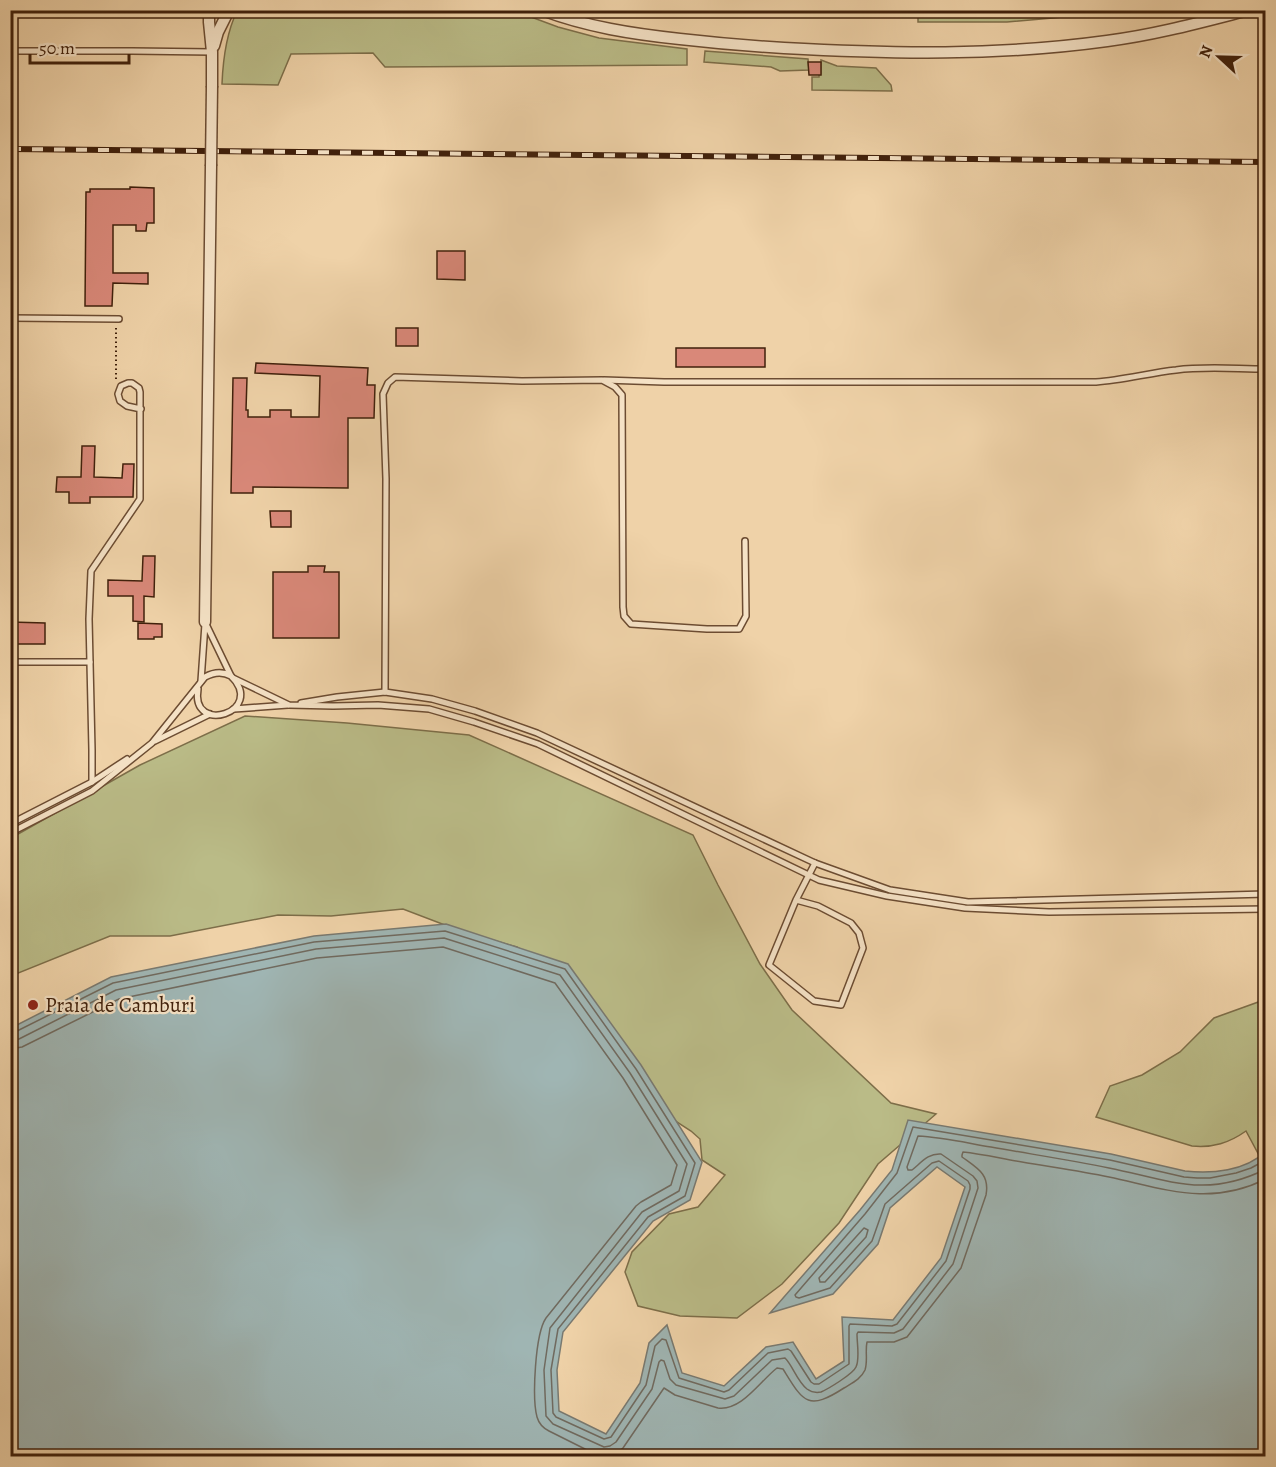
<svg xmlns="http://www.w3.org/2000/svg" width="1276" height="1467" viewBox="0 0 1276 1467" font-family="Alegreya,serif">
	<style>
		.green { fill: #babb87; stroke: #7d6e49; stroke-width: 1.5 }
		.water { fill: #9fb5b3; stroke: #797970; stroke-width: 1.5 }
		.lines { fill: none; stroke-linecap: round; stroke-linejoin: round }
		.shore { stroke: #706a5f; stroke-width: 1.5 }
		.building { fill: #d98879; stroke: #40200b; stroke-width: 1.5 }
		.service-casing { stroke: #6c4c32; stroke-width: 8 }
		.minor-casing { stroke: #6c4c32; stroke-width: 13 }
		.path { stroke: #40200b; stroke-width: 2; stroke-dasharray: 1.5 3; stroke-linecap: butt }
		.service { stroke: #f5e2c6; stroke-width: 5 }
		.minor { stroke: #f5e2c6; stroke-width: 10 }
		.rail-casing { stroke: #40200b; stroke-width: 6 }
		.rail { stroke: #f5e2c6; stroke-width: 4; stroke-dasharray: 11; stroke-linecap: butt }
		.minor-bridge-casing { stroke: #6c4c32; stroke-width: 13; stroke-linecap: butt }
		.minor-bridge { stroke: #f5e2c6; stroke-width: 10 }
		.poi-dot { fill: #8f2418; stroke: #f5e2c6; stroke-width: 2 }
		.labels { text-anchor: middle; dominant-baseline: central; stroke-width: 4.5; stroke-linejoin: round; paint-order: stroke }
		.poi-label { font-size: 21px; fill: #40200b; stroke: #f5e2c6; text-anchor: start }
	</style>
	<rect width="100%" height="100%" fill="#efd2a8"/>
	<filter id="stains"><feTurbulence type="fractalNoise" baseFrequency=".00333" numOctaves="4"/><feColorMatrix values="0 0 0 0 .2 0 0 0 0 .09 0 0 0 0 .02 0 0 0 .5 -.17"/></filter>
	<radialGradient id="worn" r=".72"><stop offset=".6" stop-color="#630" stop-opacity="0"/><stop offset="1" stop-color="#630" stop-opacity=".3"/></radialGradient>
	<g class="green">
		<path d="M237,11H515L558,27L599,38L687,49V65L385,67L373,53L291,54L278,85L222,84C223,58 226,34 237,11Z"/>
		<polygon points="918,11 918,10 1118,11 1053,18 1007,22 918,22"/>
		<polygon points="705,51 808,59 809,70 780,71 771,67 704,62"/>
		<polygon points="821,60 837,66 876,68 891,85 892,91 812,90 812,77 819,77 819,75 821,74"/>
		<polygon points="245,716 347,723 469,735 693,835 718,885 760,964 792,1010 891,1103 936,1114 878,1164 839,1223 782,1284 737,1318 680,1316 638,1306 625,1272 632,1252 669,1214 698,1207 725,1175 702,1160 700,1139 691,1131 666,1115 560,974 517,947 458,930 403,909 331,916 278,915 170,936 110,936 11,976 11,838 140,765"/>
		<path d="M1265,998L1266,1152L1260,1157L1246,1131C1229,1143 1213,1148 1192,1146L1096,1117L1110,1086L1142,1075L1180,1052L1214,1018L1261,1001Z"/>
	</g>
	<path class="water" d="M446,924L568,964L641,1065L702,1162L690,1200L653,1221L563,1332L557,1370L559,1411L606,1434L640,1383L649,1343L667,1325L682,1373L724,1386L766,1347L793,1342L816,1379L844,1361L842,1317L893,1320L941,1258L965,1187L937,1167L890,1208L878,1244L833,1294L770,1313L860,1210L892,1170L908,1120L1111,1154L1185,1171C1212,1174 1245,1171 1265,1152V1456H11V1028L111,977L314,936Z"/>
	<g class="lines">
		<g class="shore">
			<polyline points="10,1033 15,1032 113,983 314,942 445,931 565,969 636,1069 695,1163 685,1196 648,1217 558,1329 551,1370 553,1413 556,1417 604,1439 611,1437 646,1385 655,1346 662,1339 666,1340 679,1378 724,1392 729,1390 768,1353 788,1349 791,1351 811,1382 814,1384 819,1384 849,1364 849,1326 850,1324 892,1326 897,1324 946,1261 970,1189 970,1185 968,1181 939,1161 932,1163 885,1204 872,1241 830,1288 799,1298 796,1297 795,1295 865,1214 897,1173 913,1127 1110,1160 1184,1177 1197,1178 1210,1178 1236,1173 1251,1168 1266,1160"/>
			<path d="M10,1040L19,1039L116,990L316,949L444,938L560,975L630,1073L687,1164L679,1191L642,1212L550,1328L544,1370L546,1416L553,1424L604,1447L610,1446L616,1442L652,1389L659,1362L661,1360L664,1361L670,1379L676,1385L725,1399L734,1396L772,1360L785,1358C793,1366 797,1381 807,1389C811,1392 816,1393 821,1392C828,1389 853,1374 856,1367C860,1359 857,1344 857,1334L858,1332L894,1333L903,1329L953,1264L978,1188L977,1181L973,1176L941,1154C928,1153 921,1163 912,1170H908L907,1167L918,1136C942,1137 967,1143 991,1147C1030,1154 1070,1160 1109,1168C1169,1180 1206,1199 1266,1169"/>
			<path d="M10,1049L22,1047L119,999L317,958L443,947L555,983L623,1078L677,1165L671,1185L641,1202L636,1206L546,1318C535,1334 532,1398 537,1417C539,1424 543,1428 549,1431L595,1454C605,1458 614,1456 623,1448L664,1388L675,1395L718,1408C742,1411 760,1381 777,1368L783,1369C803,1401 807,1412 844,1388C852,1383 861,1379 865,1370C868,1361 865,1351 867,1342H894L907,1337L961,1268L986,1195C990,1174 977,1168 962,1157V1155L963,1152C983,1154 1003,1159 1022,1162C1051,1167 1080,1171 1109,1177C1166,1189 1209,1207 1266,1179"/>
			<polygon points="864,1228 868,1230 866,1237 825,1282 820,1282 819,1278"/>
		</g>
	</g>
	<g class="building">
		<polygon points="808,62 821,62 821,75 809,75"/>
		<polygon points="130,187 154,188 154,223 147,223 146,231 136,231 136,225 113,225 113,273 148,273 148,284 113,283 112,306 85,306 86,192 90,192 90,189 130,189"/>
		<polygon points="437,251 465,251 465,280 437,279"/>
		<rect x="396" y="328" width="22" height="18"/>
		<rect x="676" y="348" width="89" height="19"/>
		<polygon points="256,363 368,368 367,385 375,385 374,418 348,418 348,488 253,487 253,493 231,493 233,378 247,378 246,410 248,410 248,417 270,417 270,410 291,410 291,417 319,417 320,376 255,373"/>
		<polygon points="82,446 95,446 94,477 122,478 123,464 134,464 133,497 90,497 90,503 69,503 69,492 56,492 57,477 81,477"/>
		<polygon points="270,511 291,511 291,527 271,527"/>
		<polygon points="143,556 155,556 154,597 144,596 144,622 133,621 133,596 108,596 108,580 142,581"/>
		<polygon points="308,566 325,566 324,572 339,572 339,638 273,638 273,572 308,572"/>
		<polygon points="10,622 45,623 45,644 10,644"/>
		<polygon points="138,623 162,624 162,637 154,637 154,639 138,639"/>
	</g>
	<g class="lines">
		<defs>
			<g id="service">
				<polyline points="10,51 132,51 212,52"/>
				<polyline points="10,318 119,319"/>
				<path d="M604,380L664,382H1096C1123,380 1149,373 1176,370C1205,366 1236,369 1266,369"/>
				<polyline points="10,662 90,662"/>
				<polyline points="233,678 289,705 333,706 378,705 429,709 474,722 538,744 819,880 887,896 965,908 1049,912 1266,909"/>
				<polyline points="201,681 205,624"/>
				<path d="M198,689C190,736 267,712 231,676L205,622"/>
				<polyline points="385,692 386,479 383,394 388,383 395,377 522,381 602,380 615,387 622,395 623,607 624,616 631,624 707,629 739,629 746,616 745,541"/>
				<polyline points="301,703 337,697 385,692 432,699 475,711 537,733 815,863 890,890 968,902 1266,894"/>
				<polyline points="234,709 288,705"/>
				<polyline points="155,741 210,714"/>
				<polyline points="92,782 92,750 89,619 91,571 140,499 140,392 139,388 132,383 128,383 121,386 118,394 120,401 127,406 141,409"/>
				<polyline points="10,824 92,782 127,759"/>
				<path d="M10,833L92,791L152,743L205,677C214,672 222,671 231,676"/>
				<polyline points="796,900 818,906 851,923 859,933 863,948 841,1005 814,1001 769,965 796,900 815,863"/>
			</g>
			<g id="minor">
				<polyline points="209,10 209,22 212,52 212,86"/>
				<path d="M542,10C587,27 633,34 680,39C715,43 749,46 784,48C893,54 998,56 1107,41C1155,35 1202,22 1249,10"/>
				<polyline points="214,46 218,32 229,10"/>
				<polyline points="205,622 211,166"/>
			</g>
		</defs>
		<use href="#service" class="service-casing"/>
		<use href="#minor" class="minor-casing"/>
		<polyline class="path" points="116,379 116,328"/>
		<use href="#service" class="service"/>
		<use href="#minor" class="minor"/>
		<defs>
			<polyline id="rail" points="10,149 1266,162"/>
		</defs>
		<use href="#rail" class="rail-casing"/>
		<use href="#rail" class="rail"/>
		<defs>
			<polyline id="minor-bridge" points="211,166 212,86"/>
		</defs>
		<use href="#minor-bridge" class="minor-bridge-casing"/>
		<use href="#minor-bridge" class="minor-bridge"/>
	</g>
	<circle class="poi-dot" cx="33" cy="1005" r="6"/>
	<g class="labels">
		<g class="poi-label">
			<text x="45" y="1005">Praia de Camburi</text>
		</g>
	</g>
	<rect width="1276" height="1467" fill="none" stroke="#efd2a8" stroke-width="36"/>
	<rect x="12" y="12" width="1252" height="1443" fill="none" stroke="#40200b" stroke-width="3"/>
	<rect x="18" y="18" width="1240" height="1431" fill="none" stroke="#40200b" stroke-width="1.5"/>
	<g transform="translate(1219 57) rotate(292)" stroke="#f5e2c6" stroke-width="4.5" paint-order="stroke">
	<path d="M0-4.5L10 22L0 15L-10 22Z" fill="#40200b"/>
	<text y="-9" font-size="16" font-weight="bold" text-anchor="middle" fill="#40200b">N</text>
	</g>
	<path d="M30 54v9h99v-9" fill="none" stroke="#40200b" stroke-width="3"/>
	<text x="39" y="54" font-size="18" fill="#40200b" stroke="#f5e2c6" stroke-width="4.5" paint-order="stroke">50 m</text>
	<rect width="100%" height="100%" filter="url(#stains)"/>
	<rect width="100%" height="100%" fill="url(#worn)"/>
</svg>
